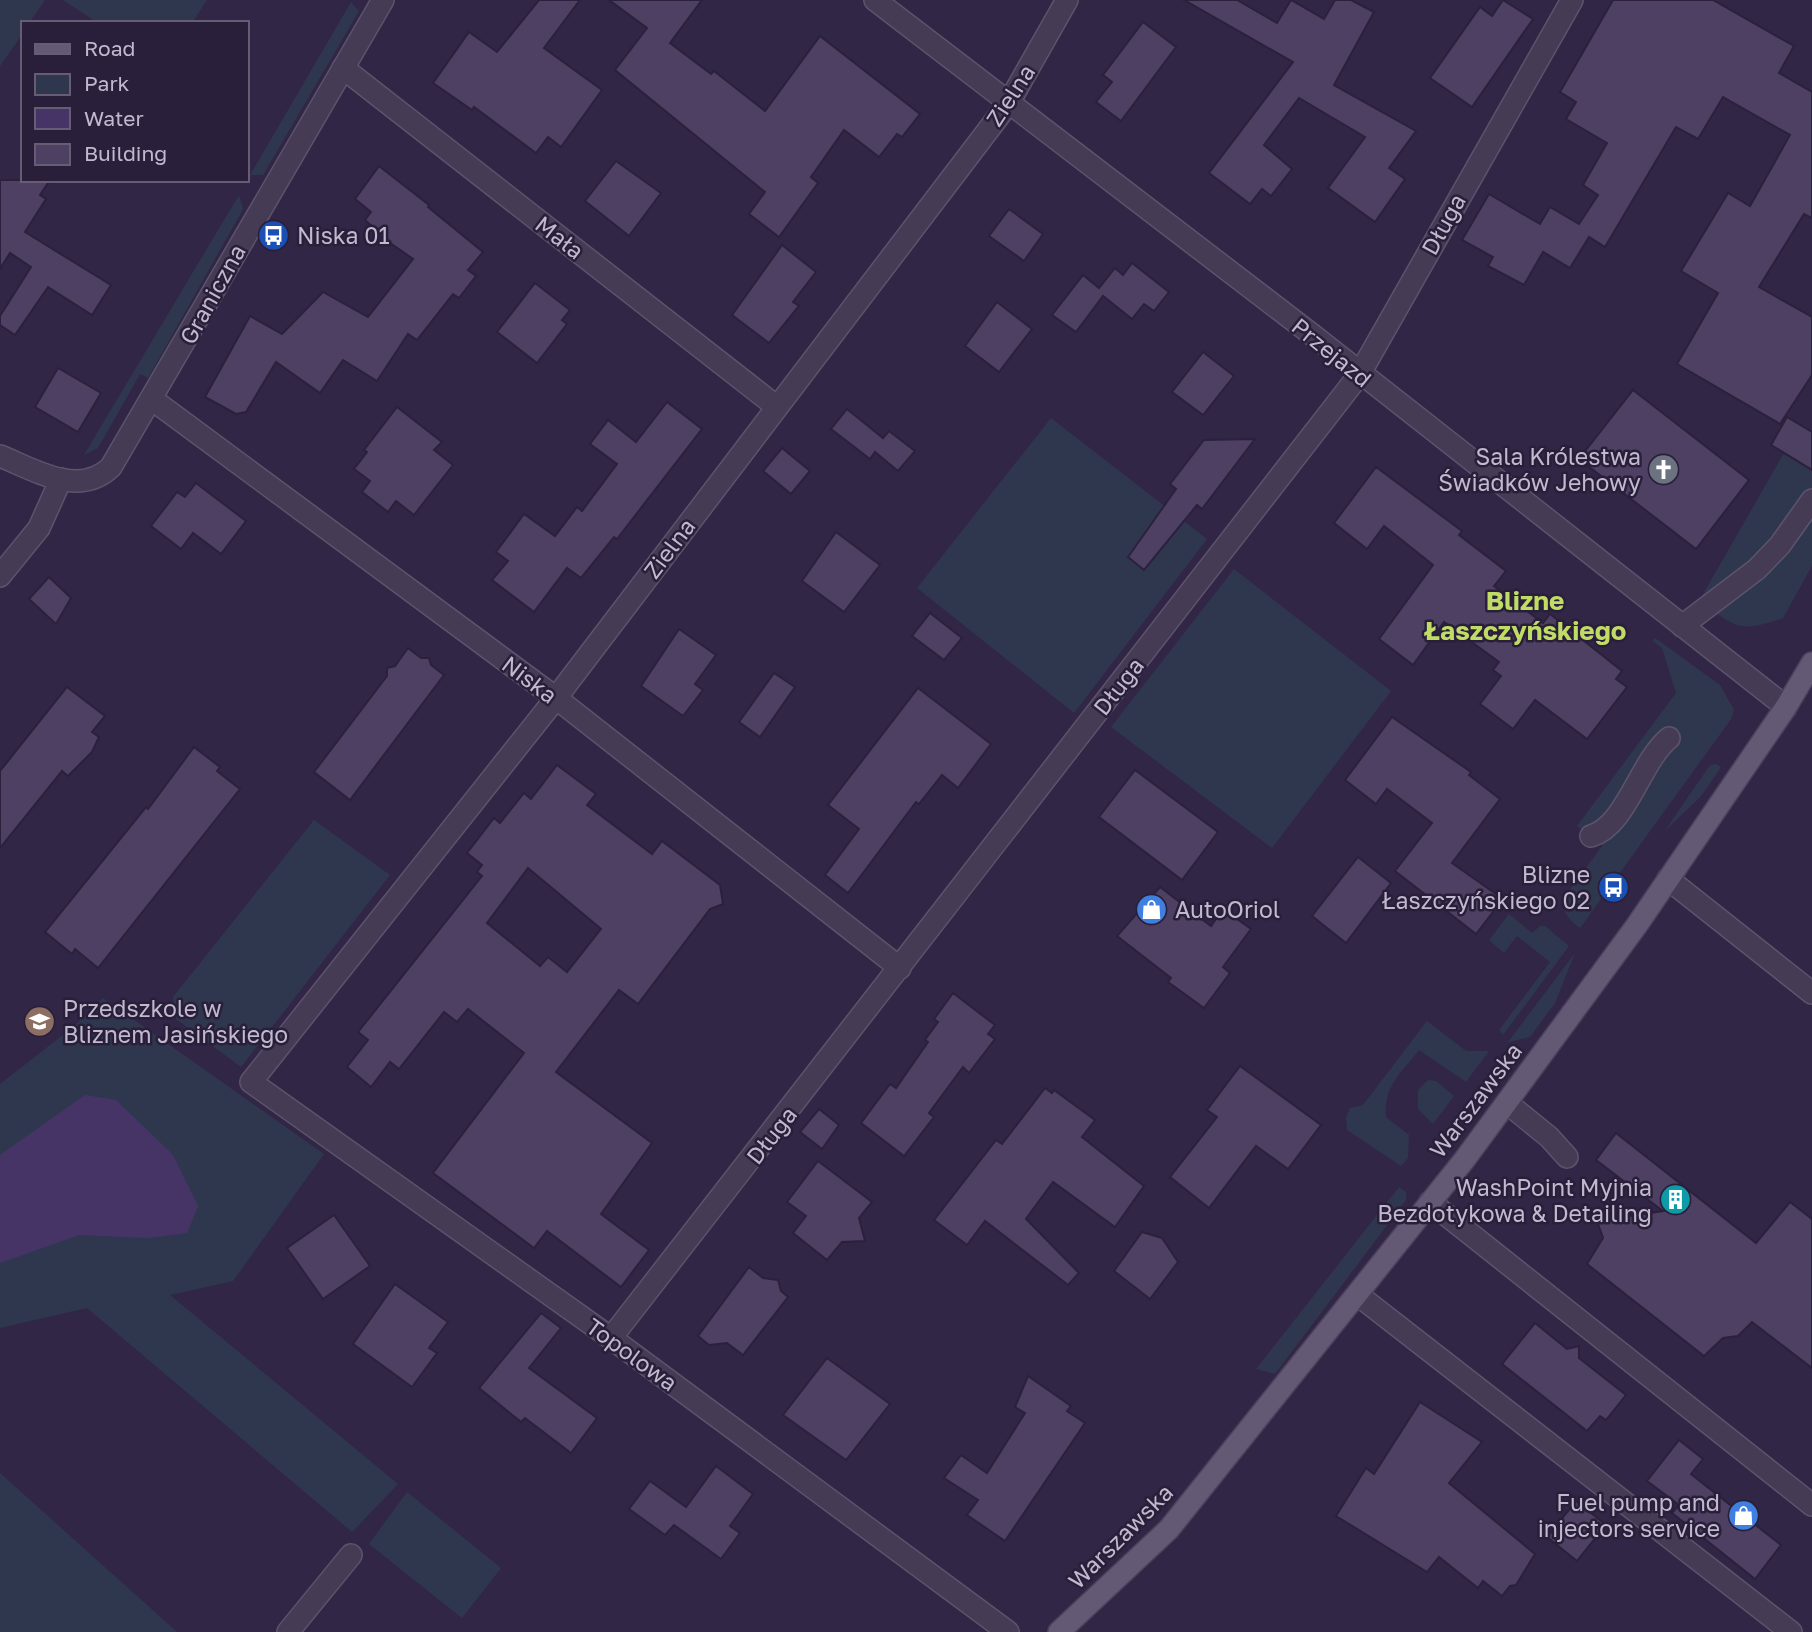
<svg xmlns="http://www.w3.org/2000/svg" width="1812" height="1632" viewBox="0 0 1812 1632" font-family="'Golos Text',sans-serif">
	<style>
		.green { fill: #2f374f }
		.water { fill: #473467 }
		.building { fill: #4d4062; stroke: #2b213c; stroke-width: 2; fill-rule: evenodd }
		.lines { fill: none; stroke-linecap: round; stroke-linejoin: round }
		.minor-casing { stroke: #5c536c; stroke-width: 24 }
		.major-casing { stroke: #4b415b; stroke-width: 24 }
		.minor { stroke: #453b55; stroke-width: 21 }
		.major { stroke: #635974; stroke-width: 21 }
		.labels { text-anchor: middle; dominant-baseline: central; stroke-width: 5; stroke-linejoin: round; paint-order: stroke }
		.street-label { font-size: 23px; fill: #c1b9ce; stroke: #291f3a }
		.poi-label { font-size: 23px; fill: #c1b9ce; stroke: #291f3a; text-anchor: end }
		.quarter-label { font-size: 26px; font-weight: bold; fill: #c1dc65; stroke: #291f3a }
	</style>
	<rect width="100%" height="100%" fill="#312645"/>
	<g class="green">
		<polygon points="0,0 45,0 29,23 23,23 23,33 0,66"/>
		<polygon points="63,0 207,0 192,23 98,23"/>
		<polygon points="351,2 359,11 263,175 250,175"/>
		<polygon points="239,195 243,209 148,378 140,374 98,448 84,455"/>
		<polygon points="1051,418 1207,539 1074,713 917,588"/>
		<path d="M1784,453L1812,470V566L1783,618C1739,634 1736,627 1699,601Z"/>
		<polygon points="1234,569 1391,691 1272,848 1111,727"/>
		<path d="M1655,638L1720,685L1734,710L1731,719L1580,928C1568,919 1561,912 1565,896L1603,845L1577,826L1676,693L1662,648L1653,641Z"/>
		<polygon points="1716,764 1721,767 1702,795 1664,832 1710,765"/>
		<polygon points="314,820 390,875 241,1067 176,1019 173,997"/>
		<polygon points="1509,914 1532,933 1540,926 1545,926 1569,946 1503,1035 1499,1030 1550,962 1517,936 1504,953 1489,940"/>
		<polygon points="1575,953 1555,1003 1530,1037 1508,1042"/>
		<polygon points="103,998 324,1154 233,1281 170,1295 398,1484 352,1532 87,1308 0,1328 0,1084 73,1027"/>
		<path d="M1427,1021L1466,1051H1489L1466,1082L1419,1050C1402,1072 1383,1086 1386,1117L1409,1135L1408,1158L1401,1166L1347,1130L1346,1118L1350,1108L1363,1105Z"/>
		<polygon points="1428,1080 1436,1081 1454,1096 1433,1124 1418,1109 1418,1090"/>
		<polygon points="1399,1187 1406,1192 1406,1200 1275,1374 1256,1369"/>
		<polygon points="0,1473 177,1632 0,1632"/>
		<polygon points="407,1492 501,1568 462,1618 369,1544"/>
	</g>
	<polygon class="water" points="85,1095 116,1100 173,1155 198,1206 187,1233 148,1238 79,1235 0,1263 0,1155"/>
	<g class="building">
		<polygon points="539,0 580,0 544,48 602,90 561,147 548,137 536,153 474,107 472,110 433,83 469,32 497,52"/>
		<polygon points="609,0 702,0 670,43 711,74 714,71 765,111 820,36 920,114 902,137 897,134 879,157 844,130 811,177 818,183 779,237 749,214 765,192 615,70 647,28"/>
		<polygon points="1184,0 1237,0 1277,23 1291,0 1324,19 1335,0 1351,0 1374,12 1334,85 1416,131 1389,168 1405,179 1375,222 1328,188 1365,137 1299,98 1264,145 1292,169 1271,196 1262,189 1250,204 1209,173 1293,62"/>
		<polygon points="1503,0 1533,19 1472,107 1430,78 1480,7 1492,16"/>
		<polygon points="1613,0 1713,0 1794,46 1779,73 1812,92 1812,218 1804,214 1759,287 1812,317 1812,375 1780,424 1677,364 1718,293 1681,271 1728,193 1750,206 1790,135 1723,97 1698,139 1676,127 1605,247 1589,237 1570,268 1543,252 1524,285 1488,266 1493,257 1462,240 1489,194 1540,224 1550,207 1579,224 1598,195 1583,185 1607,143 1566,119 1576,102 1560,92"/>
		<polygon points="1143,22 1176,47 1121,121 1096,102 1112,82 1103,75"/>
		<polygon points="616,161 661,193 629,236 585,201"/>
		<polygon points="379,166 429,205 428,207 483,252 468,270 476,276 459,298 453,294 417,340 408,334 377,381 343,360 320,393 276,362 246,412 236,414 205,397 250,316 282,334 323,292 368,317 413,259 373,231 374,228 365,220 371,212 355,199"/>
		<polygon points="0,180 50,180 40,195 46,199 25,232 111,285 92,315 48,287 15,335 0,325 0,316 31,267 10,253 0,269"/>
		<polygon points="1009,209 1043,234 1024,261 989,236"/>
		<polygon points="782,245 816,272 793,302 799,306 769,343 732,315"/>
		<polygon points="1132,263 1169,292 1154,311 1144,304 1132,319 1103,296 1076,332 1052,315 1083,275 1099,288 1115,268 1123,275"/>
		<polygon points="535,283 570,310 562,320 567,324 537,363 497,332"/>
		<polygon points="997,302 1032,329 999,372 965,346"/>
		<polygon points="1203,352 1234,376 1203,415 1172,392"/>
		<polygon points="58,368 101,393 78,432 35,407"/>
		<polygon points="1633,390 1749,480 1696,549 1579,459"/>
		<polygon points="667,402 702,429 617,539 614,537 581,578 567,568 534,612 492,580 508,561 496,552 524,514 555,536 577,507 582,511 617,464 590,444 608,420 636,442"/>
		<polygon points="397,407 442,442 434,450 453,465 414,515 396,501 388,512 362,492 370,481 354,469 367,452 364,450"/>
		<polygon points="847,409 883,438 889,431 915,451 898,471 875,452 870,459 831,429"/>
		<polygon points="1787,417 1812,432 1812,470 1771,445"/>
		<polygon points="1255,439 1202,509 1197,505 1144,570 1128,557 1176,489 1170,484 1204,440"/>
		<polygon points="782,448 810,471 791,494 763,471"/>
		<polygon points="1376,467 1462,531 1459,535 1506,571 1494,586 1543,623 1550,614 1622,671 1616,679 1627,687 1587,739 1535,700 1513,729 1480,704 1501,676 1493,670 1499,662 1444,622 1413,665 1379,639 1433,565 1384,526 1367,549 1334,523"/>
		<polygon points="196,483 246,521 221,554 193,533 181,549 151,526 177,492 185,497"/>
		<polygon points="836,532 880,565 844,612 802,581"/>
		<polygon points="49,577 71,598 56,624 29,599"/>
		<polygon points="930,613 962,638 944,660 912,636"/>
		<polygon points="679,629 716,655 695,684 703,690 683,716 641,686"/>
		<polygon points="408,648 421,658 429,658 431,665 444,675 350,800 314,772 387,676 387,668 395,666"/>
		<polygon points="774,673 795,687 760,737 739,722"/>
		<polygon points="67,687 105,716 92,732 99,737 92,752 68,776 62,771 0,848 0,771"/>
		<polygon points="918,688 991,744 958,788 942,775 919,804 916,802 848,893 825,875 859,829 828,805"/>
		<polygon points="1392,717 1471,772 1469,775 1500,799 1452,863 1503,899 1476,934 1395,871 1432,823 1387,789 1376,804 1345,780"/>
		<polygon points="194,747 220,767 217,771 240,789 98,968 75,949 72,954 45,932 146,807 148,809"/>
		<path d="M557,765L596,794L587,805L652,854L662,841L720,885L723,904L710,909L638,1004L619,990L556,1072L652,1143L601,1214L649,1250L621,1287L547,1231L534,1248L433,1173L524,1053L468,1009L457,1022L444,1012L399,1069L390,1062L371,1087L347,1067L368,1040L358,1032L482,876L477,872L482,865L467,853L494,818L500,823L524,793L531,799ZM528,868L601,929L567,972L548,957L540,966L487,923Z"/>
		<polygon points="1135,770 1218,832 1182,880 1099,817"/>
		<polygon points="1358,857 1391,883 1346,943 1312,916"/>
		<polygon points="1160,887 1211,926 1223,909 1251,929 1223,967 1230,973 1204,1008 1168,982 1171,978 1117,936"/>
		<polygon points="953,993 995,1025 988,1034 995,1039 969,1073 963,1067 929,1113 934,1117 904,1156 861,1123 890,1084 896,1088 928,1042 925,1040 938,1022 934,1019"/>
		<polygon points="1240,1066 1321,1125 1288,1169 1256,1146 1209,1208 1170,1177 1217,1117 1207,1110"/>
		<polygon points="1045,1088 1052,1093 1054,1090 1095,1120 1082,1137 1144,1186 1115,1227 1053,1182 1026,1219 1079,1273 1068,1285 985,1221 967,1245 934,1220 996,1140 1002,1144"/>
		<polygon points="819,1109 839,1125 822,1149 800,1132"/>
		<polygon points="1616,1133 1756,1243 1790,1202 1812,1219 1812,1368 1752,1322 1738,1336 1723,1338 1704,1356 1587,1264 1603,1238 1597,1221 1663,1211 1596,1160"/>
		<polygon points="818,1161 872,1202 859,1218 865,1241 842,1242 827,1260 793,1233 806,1216 787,1202"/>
		<polygon points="334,1215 370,1266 323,1299 287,1248"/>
		<polygon points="1142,1232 1162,1238 1178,1262 1150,1299 1114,1271"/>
		<polygon points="749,1267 763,1278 778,1280 781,1291 788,1297 743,1355 727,1343 709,1345 698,1336"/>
		<polygon points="395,1284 448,1322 429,1348 437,1353 412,1387 353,1344"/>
		<polygon points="541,1313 561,1328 529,1368 597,1418 571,1453 525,1418 521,1422 479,1388"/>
		<polygon points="1535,1323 1567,1349 1579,1346 1579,1358 1626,1395 1606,1420 1600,1416 1587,1431 1502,1364"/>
		<polygon points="827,1358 890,1404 846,1460 783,1415"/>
		<polygon points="1028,1376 1071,1406 1067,1411 1085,1423 1005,1541 967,1515 978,1500 944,1478 961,1455 987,1473 1025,1413 1015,1407"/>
		<polygon points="1420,1402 1482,1442 1449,1483 1535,1554 1516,1585 1510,1586 1502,1596 1483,1581 1478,1588 1439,1557 1427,1572 1336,1516 1366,1468 1374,1474"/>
		<polygon points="1679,1440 1703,1459 1691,1474 1781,1545 1755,1579 1672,1513 1679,1505 1647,1481"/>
		<polygon points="716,1466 753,1494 730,1526 740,1533 721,1559 674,1525 665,1535 629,1509 650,1481 686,1507"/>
		<polygon points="1576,1501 1606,1525 1577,1561 1547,1537"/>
	</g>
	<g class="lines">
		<defs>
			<g id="minor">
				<polyline points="875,0 1310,333 1786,707"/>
				<polyline points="343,68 777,407"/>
				<polyline points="153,400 556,698 900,968"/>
				<path d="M0,456C35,470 79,498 111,467L383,0"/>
				<polyline points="0,576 39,528 61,479"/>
				<polyline points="1682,626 1757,569 1780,545 1812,500"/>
				<path d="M1591,836C1626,826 1640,762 1669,738"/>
				<polyline points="1668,879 1812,993"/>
				<polyline points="1507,1103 1549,1137 1567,1157"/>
				<polyline points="1430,1202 1812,1505"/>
				<polyline points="1358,1295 1791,1632"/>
				<polyline points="611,1338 1359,375 1572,0"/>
				<polyline points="288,1632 351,1555"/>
				<polyline points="1008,1632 611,1338 251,1082 556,698 1008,104 1067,0"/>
			</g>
			<polyline id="major" points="1059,1632 1169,1529 1465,1159 1637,925 1786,707 1812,663"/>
		</defs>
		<use href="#minor" class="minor-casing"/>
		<use href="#major" class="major-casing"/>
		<use href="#minor" class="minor"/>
		<use href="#major" class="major"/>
	</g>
	<defs>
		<symbol id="bus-disc" viewBox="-11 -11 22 22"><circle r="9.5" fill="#1a4fb4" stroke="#291f3a"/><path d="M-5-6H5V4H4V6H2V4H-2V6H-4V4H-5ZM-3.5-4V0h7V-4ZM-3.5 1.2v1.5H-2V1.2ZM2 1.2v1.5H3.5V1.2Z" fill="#fff"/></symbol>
		<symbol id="church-disc" viewBox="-11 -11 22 22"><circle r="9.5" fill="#6b7280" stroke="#291f3a"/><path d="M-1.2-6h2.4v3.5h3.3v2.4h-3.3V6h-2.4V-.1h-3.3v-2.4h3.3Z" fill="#fff"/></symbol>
		<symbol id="shop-disc" viewBox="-11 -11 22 22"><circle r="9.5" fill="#3f7fe0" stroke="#291f3a"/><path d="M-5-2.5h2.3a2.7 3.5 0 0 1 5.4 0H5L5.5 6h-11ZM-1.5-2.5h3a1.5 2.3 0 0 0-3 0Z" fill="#fff"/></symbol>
		<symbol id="school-disc" viewBox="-11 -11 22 22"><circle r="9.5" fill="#8d6e63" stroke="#291f3a"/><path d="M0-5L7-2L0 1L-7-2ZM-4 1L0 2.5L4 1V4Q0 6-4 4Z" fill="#fff"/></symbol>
		<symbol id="building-disc" viewBox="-11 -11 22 22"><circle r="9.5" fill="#0f9aa8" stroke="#291f3a"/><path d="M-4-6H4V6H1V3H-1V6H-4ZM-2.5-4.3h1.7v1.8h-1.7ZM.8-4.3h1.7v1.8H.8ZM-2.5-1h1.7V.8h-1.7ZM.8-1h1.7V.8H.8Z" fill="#fff"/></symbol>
	</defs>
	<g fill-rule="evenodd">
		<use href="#bus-disc" x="256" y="218" width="35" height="35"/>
		<use href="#church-disc" x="1646" y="452" width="35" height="35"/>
		<use href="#bus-disc" x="1596" y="870" width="35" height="35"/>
		<use href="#shop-disc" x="1134" y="892" width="35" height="35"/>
		<use href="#school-disc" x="22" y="1004" width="35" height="35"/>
		<use href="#building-disc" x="1658" y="1182" width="35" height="35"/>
		<use href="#shop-disc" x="1726" y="1498" width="35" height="35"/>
	</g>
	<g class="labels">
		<g class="street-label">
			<text transform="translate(1010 95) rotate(-57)">Zielna</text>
			<text transform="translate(1443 224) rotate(-61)">Długa</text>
			<text transform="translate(560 237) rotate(38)">Mała</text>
			<text transform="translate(212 294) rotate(-61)">Graniczna</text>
			<text transform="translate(1332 352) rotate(39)">Przejazd</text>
			<text transform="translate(669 548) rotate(-53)">Zielna</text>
			<text transform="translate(530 679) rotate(37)">Niska</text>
			<text transform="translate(1118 686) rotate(-52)">Długa</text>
			<text transform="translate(1475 1100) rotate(-53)">Warszawska</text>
			<text transform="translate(771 1135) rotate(-52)">Długa</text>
			<text transform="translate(632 1354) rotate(36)">Topolowa</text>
			<text transform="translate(1120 1536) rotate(-45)">Warszawska</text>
		</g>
		<g class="poi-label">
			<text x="297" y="235" text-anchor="start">Niska 01</text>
			<text x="1641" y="456">Sala Królestwa<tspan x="1641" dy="26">Świadków Jehowy</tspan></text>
			<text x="1590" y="874">Blizne<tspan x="1590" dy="26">Łaszczyńskiego 02</tspan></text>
			<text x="1175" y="909" text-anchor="start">AutoOriol</text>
			<text x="63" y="1008" text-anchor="start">Przedszkole w<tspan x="63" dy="26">Bliznem Jasińskiego</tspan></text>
			<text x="1652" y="1187">WashPoint Myjnia<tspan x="1652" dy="26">Bezdotykowa &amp; Detailing</tspan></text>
			<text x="1720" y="1502">Fuel pump and<tspan x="1720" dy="26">injectors service</tspan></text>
		</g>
		<g class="quarter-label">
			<text x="1525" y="600">Blizne<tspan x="1525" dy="30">Łaszczyńskiego</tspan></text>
		</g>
	</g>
	<rect x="21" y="21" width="228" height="161" fill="#291f3a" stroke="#665d75" stroke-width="2"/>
	<rect x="35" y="44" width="35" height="10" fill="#635974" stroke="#665d75" stroke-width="2"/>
	<text x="84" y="56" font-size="21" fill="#c1b9ce">Road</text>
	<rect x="35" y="74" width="35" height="21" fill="#2f374f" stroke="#665d75" stroke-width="2"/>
	<text x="84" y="91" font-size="21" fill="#c1b9ce">Park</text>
	<rect x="35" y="108" width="35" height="21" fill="#473467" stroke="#665d75" stroke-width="2"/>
	<text x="84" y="126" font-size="21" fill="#c1b9ce">Water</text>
	<rect x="35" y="144" width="35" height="21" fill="#4d4062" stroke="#665d75" stroke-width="2"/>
	<text x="84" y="161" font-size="21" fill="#c1b9ce">Building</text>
</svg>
